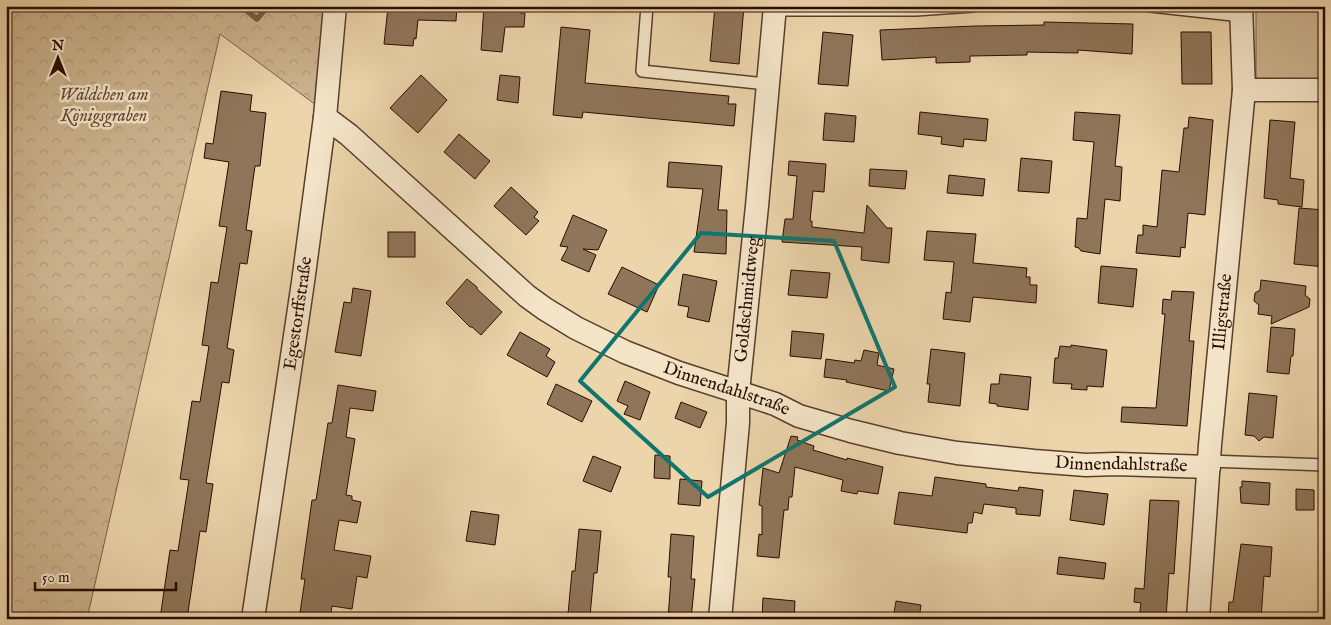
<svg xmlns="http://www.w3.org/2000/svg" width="1331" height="625" viewBox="0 0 1331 625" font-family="'IM FELL English',serif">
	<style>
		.forest { fill: url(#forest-crowns); stroke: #7a6047 }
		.park { fill: #cbb38e; stroke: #7a6047 }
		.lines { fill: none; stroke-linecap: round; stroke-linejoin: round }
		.stream { stroke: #775c44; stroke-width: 5.5 }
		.building { fill: #8f7559; stroke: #2a0c00 }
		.service-casing { stroke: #5a3e2b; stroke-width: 14 }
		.minor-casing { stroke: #5a3e2b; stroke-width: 25 }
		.service { stroke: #f3e4c8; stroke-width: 11 }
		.minor { stroke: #f3e4c8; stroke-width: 22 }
		.marked { fill: none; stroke: #0f766e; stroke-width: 4; stroke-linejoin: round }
		.labels { text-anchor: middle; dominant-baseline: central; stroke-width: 5; stroke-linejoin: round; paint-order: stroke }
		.park-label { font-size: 18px; font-style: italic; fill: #624632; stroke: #f3e4c8 }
		.street-label { font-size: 18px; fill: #2a0c00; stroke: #f3e4c8 }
	</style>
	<defs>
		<pattern id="forest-crowns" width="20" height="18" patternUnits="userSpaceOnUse" patternTransform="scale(1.25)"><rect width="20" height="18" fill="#cbb38e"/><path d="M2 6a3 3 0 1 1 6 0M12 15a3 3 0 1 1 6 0" fill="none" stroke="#ae9979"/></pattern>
	</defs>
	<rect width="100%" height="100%" fill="#ecd5ab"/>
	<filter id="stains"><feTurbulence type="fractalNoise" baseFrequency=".004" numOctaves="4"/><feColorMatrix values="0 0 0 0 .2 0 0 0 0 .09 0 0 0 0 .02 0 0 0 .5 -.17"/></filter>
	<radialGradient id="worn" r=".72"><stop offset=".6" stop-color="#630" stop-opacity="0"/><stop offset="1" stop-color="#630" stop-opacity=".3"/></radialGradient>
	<polygon class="forest" points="6,6 324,6 316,105 220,34 87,619 6,619"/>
	<polygon class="park" points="1256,6 1325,6 1325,81 1260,80 1256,77"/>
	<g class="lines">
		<polyline class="stream" points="241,6 257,19 268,6"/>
	</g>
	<g class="building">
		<polygon points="398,6 457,6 456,21 418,20 416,39 414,38 413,46 384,44 388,7 398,8"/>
		<polygon points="484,6 503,6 502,9 520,11 520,13 525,13 524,27 505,27 502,52 481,50"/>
		<polygon points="715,6 744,6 739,64 710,61"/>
		<polygon points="1044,22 1133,24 1132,54 1078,50 1078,53 1027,52 1027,55 970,56 970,62 936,63 936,57 882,60 880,30 975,26 1044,25"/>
		<polygon points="561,27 590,30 585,83 729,96 728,104 736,104 734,126 583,112 582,118 553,115"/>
		<polygon points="823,32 853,35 848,86 818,84"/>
		<polygon points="1181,32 1211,32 1212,84 1182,84"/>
		<polygon points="421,75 447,100 418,133 390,108"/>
		<polygon points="500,75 520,77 518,103 497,100"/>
		<polygon points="221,91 252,95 250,111 266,113 260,166 255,166 246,230 252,231 247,264 240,263 227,348 234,350 229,383 222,382 206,483 213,484 206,532 200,531 187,619 160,619 170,550 178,551 189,480 180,479 192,401 200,402 209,346 202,345 209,297 211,282 218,283 227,227 219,226 229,162 204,158 206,143 213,144"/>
		<polygon points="920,112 988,119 986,141 964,139 963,147 941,144 942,137 918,134"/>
		<polygon points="1075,112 1120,115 1115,166 1122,167 1120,201 1105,199 1100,254 1081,251 1079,248 1075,247 1077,218 1087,219 1094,142 1073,140"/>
		<polygon points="825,113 856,116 854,142 823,140"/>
		<polygon points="1189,117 1213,120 1205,215 1188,213 1185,248 1181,247 1180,257 1136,253 1138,235 1143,235 1143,225 1157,227 1162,170 1179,172 1184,128 1188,128"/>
		<polygon points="1270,120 1295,122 1290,178 1304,180 1302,207 1278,204 1278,200 1264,198"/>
		<polygon points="459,134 490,161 475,179 444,152"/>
		<polygon points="1021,158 1052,161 1049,193 1018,191"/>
		<polygon points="789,161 826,164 824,192 813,191 810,221 812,221 812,227 864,233 867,205 887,228 892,228 889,263 861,260 862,247 782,242 785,219 793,219 797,176 788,175"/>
		<polygon points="669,162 722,166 718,210 727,210 726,254 694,252 703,189 667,187"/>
		<polygon points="870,169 907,171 905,189 869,186"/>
		<polygon points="949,175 985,179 983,196 947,193"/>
		<polygon points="511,187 538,212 534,217 539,221 526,235 494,206"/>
		<polygon points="1299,208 1325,210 1325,267 1294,264"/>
		<polygon points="573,215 607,230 598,250 583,249 596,255 589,272 561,260 568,247 560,246"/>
		<polygon points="927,231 976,234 973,263 1027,268 1026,277 1030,277 1030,285 1037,285 1036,303 973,297 970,322 943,319 946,292 951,293 954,262 924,260"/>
		<rect x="388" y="232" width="27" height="25"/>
		<polygon points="1101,266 1137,269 1133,307 1098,303"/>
		<polygon points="622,267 659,285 647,312 608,294"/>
		<polygon points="791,270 830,273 827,298 788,295"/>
		<polygon points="683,274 717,281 709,322 687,317 689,307 678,305"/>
		<polygon points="467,279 477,287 477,289 502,312 481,335 472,327 470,327 446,303"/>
		<polygon points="1261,280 1306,286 1305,295 1310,299 1309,307 1271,324 1272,316 1258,314 1259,305 1254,301 1255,293 1260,290"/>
		<polygon points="353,288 371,291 361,356 335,352 344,302 351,303"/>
		<polygon points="1172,291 1194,292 1189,341 1194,341 1187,426 1121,422 1122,407 1156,408 1165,314 1162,314 1163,299 1171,300"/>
		<polygon points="1271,327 1295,329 1293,356 1291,356 1289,374 1267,372"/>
		<polygon points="792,331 824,334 821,359 790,356"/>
		<polygon points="520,332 550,349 546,356 555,362 547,377 507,355"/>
		<polygon points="1071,345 1107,350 1103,387 1087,386 1087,390 1071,389 1072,384 1053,383 1055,358 1058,358 1060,346 1071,347"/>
		<polygon points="931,349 965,353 960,406 928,402 930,384 927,384"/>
		<polygon points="864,350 879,353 877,365 894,369 889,391 846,382 847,380 824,377 826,359 854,363 855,360 861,361"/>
		<polygon points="1000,374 1031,377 1028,410 997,406 997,404 989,403 991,384 999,384"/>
		<polygon points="625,381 650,392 640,420 624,414 628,406 617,401"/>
		<polygon points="556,384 592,401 582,422 547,404"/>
		<polygon points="338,385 376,391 373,411 350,408 346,437 355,439 346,495 352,496 352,500 361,502 357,523 339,520 334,550 371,556 367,578 357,576 352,609 332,606 330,619 299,619 305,579 301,579 312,500 316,500 328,423 332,423"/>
		<polygon points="1249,393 1277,396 1273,438 1264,437 1259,441 1254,436 1245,435"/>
		<polygon points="681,402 707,412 700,428 675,418"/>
		<polygon points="791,436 798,437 797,440 814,446 813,450 847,460 847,458 883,467 878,494 858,491 857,494 841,491 843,480 795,467 792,497 789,497 788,510 784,510 779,558 757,556 759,534 762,535 762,506 759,505 763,468 779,473"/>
		<polygon points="655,455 670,456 670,479 654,478"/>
		<polygon points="593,456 621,467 611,492 583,481"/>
		<polygon points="935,477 986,484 986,487 1018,491 1019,487 1043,490 1040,516 1016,514 1016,508 984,504 982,514 974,512 972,523 968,523 967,533 894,524 899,492 932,496"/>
		<polygon points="680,479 702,481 700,506 678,504"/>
		<polygon points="1242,481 1270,483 1269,505 1241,503 1240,487 1242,487"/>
		<polygon points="1296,489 1314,490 1314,510 1296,510"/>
		<polygon points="1074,490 1108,494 1104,525 1070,520"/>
		<polygon points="1150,500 1179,501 1174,574 1169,573 1166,619 1139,619 1141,603 1134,602 1135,588 1144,589"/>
		<polygon points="471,511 499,515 495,545 466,541"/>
		<polygon points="579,529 601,531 597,573 594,573 590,616 568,614 572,571 575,571"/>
		<polygon points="671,534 694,536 691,579 695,579 691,619 668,619 671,577 668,577"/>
		<polygon points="1241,544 1272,547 1270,577 1264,576 1261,619 1228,619 1229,602 1233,602"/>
		<polygon points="1059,557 1106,563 1104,579 1057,574"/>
		<polygon points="763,598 795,601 794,619 762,619"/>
		<polygon points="896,601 921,605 919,619 893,619"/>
	</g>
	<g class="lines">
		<defs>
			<g id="service">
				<polyline points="647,6 642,71 767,84"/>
				<polyline points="1150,6 1242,16"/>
				<polyline points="774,10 916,10 973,6"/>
				<polyline points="1209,461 1325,465"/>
			</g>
			<g id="minor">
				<polyline points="1244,90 1325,90"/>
				<path id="s1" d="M325,117L349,135L527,296L545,309L576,328L625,352L679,373L775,404L799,416L851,431L900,443L957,453L1034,461L1086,465L1116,464L1209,467"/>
				<path id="s2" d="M253,619L303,282L325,117L335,6"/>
				<path id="s3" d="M720,619L738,423V392L757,206L775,6"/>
				<path id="s4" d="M1198,619L1210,445L1244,90L1241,6"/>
			</g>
		</defs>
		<use href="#service" class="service-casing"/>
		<use href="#minor" class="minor-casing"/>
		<use href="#service" class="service"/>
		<use href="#minor" class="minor"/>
	</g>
	<path class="marked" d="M701,233L834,241L895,387L708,497L580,381Z"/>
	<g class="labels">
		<g class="park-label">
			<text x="104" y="95">Wäldchen am<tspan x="104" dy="21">Königsgraben</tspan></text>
		</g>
		<g class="street-label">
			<text stroke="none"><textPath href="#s3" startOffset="321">Goldschmidtweg</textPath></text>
			<text stroke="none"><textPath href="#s4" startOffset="308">Illigstraße</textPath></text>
			<text stroke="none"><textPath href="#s2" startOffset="309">Egestorffstraße</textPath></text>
			<text stroke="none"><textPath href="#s1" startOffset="491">Dinnendahlstraße</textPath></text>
			<text stroke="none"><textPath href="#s1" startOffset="896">Dinnendahlstraße</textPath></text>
		</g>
	</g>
	<rect width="1331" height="625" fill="none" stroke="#ecd5ab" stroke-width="25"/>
	<rect x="8" y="8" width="1316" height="610" fill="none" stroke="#2a0c00" stroke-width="2.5"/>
	<rect x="12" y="12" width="1306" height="600" fill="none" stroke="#2a0c00"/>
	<g transform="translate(58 58)" stroke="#f3e4c8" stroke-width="4" paint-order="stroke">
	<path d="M0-4L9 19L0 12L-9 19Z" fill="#2a0c00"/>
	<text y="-8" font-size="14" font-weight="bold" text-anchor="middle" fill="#2a0c00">N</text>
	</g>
	<path d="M35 582v8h141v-8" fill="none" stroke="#2a0c00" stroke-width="2.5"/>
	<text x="42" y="582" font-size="15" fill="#2a0c00" stroke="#f3e4c8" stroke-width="4" paint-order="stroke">50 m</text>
	<rect width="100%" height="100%" filter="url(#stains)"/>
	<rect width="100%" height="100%" fill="url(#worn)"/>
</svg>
